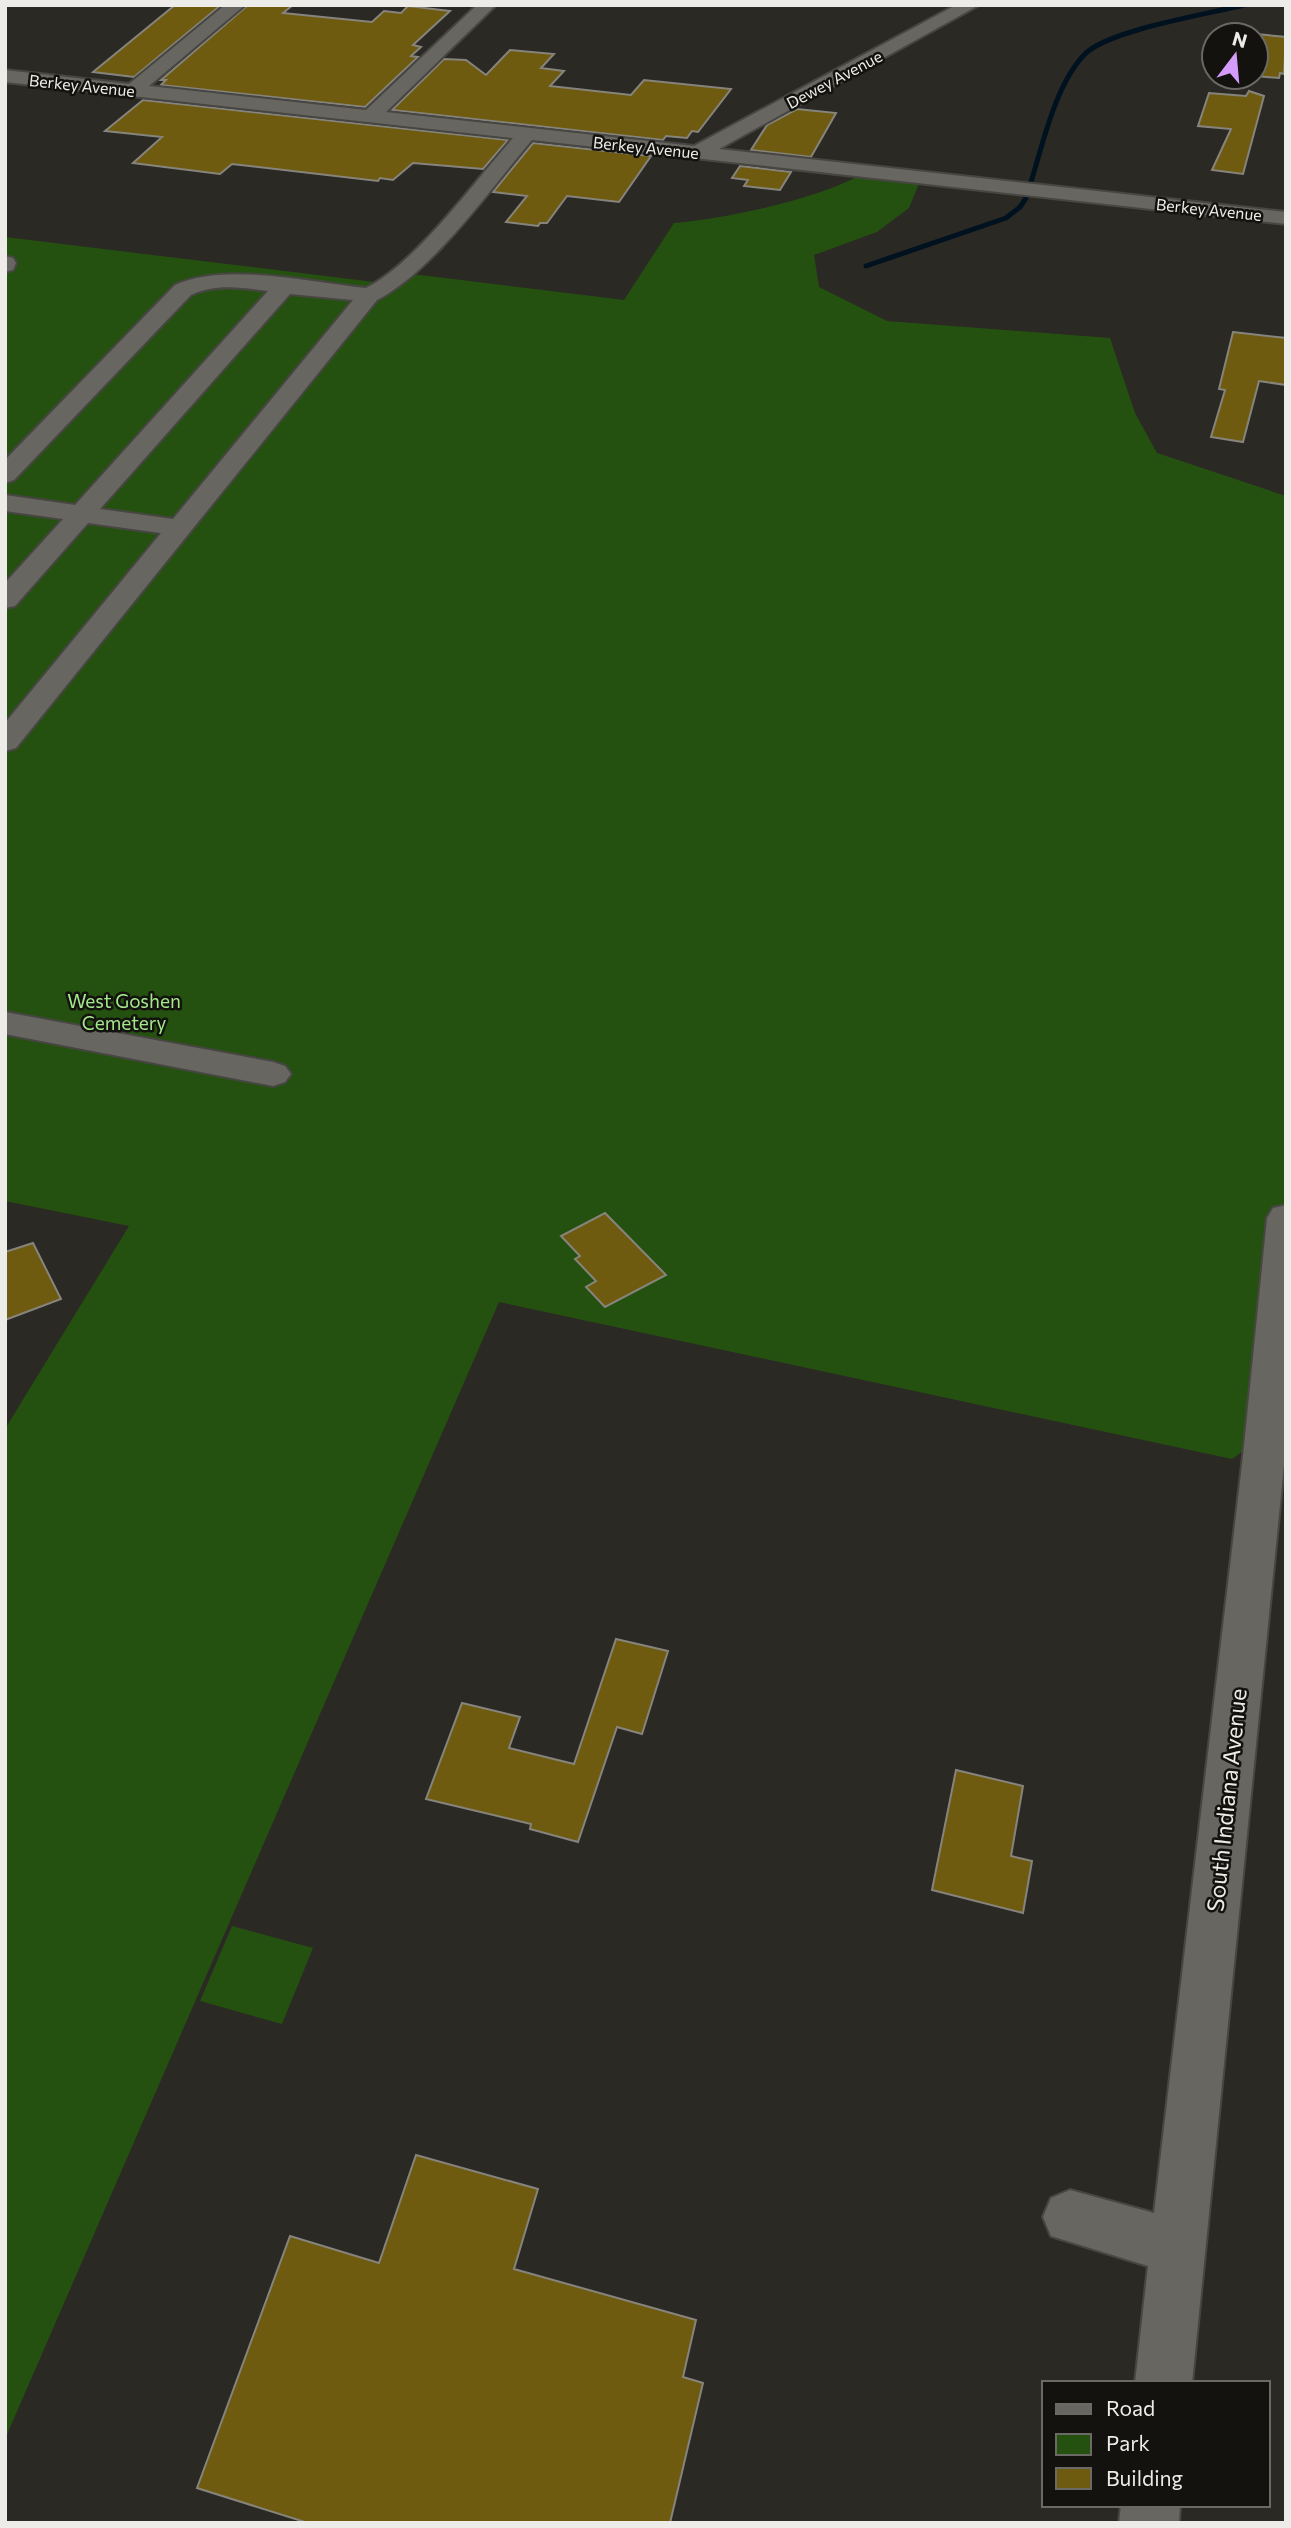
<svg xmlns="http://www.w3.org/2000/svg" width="1291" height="2528" viewBox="0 0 1291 2528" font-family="Commissioner,sans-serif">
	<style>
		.green { fill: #255110 }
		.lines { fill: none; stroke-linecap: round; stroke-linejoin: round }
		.stream { stroke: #001120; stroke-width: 5 }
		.building { fill: #6e5b0f; stroke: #86847d; stroke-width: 2 }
		.minor-casing { stroke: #474642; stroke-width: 4 }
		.minor { fill: #686660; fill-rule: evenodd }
		.labels { text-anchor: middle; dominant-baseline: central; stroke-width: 5; stroke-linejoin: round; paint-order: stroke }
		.far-street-label { font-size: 16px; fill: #edece8; stroke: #13120f }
		.park-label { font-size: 19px; fill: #a3e98a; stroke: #13120f }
		.near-street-label { font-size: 23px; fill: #edece8; stroke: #13120f }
	</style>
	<rect width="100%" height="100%" fill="#2b2924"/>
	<g class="green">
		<path d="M862,174L920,181L909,208L877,232L814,255L819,287L887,321L1110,338L1135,413L1157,453L1286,496V1218L1266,1435L1232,1459L499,1302L5,2439V1429L129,1226L5,1201V237L391,284L404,273L624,300L674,223C724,219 819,199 862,174Z"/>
		<polygon points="232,1926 313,1948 282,2024 200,2001"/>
	</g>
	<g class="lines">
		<g class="stream">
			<path d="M1031,182C1043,143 1056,83 1085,54C1109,30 1208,14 1244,5"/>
			<polyline points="866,266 1006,218 1020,207 1026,198"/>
		</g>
	</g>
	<g class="building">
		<polygon points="175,5 221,5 134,77 93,72"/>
		<polygon points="248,5 293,5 283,13 372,22 384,11 401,13 408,6 450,11 413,45 421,47 411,56 418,57 365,107 161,85 166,80 161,80"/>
		<polygon points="1256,34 1286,37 1284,74 1280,73 1279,78 1256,76"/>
		<polygon points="510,50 554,54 541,68 564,71 550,86 631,95 644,80 731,89 698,132 692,131 687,138 666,136 663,140 392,110 444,59 466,60 486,75"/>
		<polygon points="1249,91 1264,96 1243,174 1212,170 1231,129 1198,126 1209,93 1246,96"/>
		<polygon points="143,100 508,140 483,169 413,163 393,180 380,178 378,181 232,164 220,174 133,163 162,137 105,131"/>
		<polygon points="797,109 836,113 811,157 751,150 767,125"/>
		<polygon points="533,143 651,156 619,202 567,196 547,223 540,223 538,226 506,222 527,196 493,192"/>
		<polygon points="740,166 791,172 780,190 744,186 748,180 732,178"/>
		<polygon points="1233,332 1286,338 1286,385 1259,381 1243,442 1211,437 1225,390 1219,389"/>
		<polygon points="605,1213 666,1275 605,1307 586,1287 596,1281 575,1259 580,1256 561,1236"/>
		<polygon points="33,1243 61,1299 5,1320 5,1252"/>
		<polygon points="616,1639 668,1651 642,1734 617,1727 578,1842 530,1829 531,1824 426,1799 462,1703 520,1717 509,1748 574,1764"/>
		<polygon points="956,1770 1023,1786 1011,1856 1032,1861 1023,1913 932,1890"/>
		<polygon points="416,2155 538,2189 514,2269 696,2320 683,2377 703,2383 670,2523 308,2523 197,2488 290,2236 379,2263"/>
	</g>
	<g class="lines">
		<defs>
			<g id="minor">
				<path d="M225,5H245L149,86L366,110L477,5H496L386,112L694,146L956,5H979L719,149L1286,212V224L532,140C490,189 433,271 377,300L16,748L5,751V723L161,533L88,523L15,606L5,608V583L63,519L5,511V495L75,505L268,291C242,288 216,283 191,295L14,480L5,483V460L175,285C225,262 311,282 366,288C416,263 474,182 513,138L5,82V70L129,84ZM290,294L353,300L173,519L100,509Z"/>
				<polygon points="5,256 13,258 16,263 13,270 5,272"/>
				<polygon points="5,1012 273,1062 285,1066 291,1074 285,1082 273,1086 5,1034"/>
				<polygon points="1286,1205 1286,1445 1192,2383 1135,2383 1148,2266 1051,2236 1043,2217 1051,2198 1070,2190 1154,2213 1243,1456 1267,1218 1273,1208"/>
				<polygon points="1121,2505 1180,2505 1179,2523 1119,2523"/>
			</g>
		</defs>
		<use href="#minor" class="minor-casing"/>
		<use href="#minor" class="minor"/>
	</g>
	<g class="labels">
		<g class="far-street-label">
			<text transform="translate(834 79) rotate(-28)">Dewey Avenue</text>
			<text transform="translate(82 85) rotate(6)">Berkey Avenue</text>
			<text transform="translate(646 147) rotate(6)">Berkey Avenue</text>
			<text transform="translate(1209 209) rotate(6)">Berkey Avenue</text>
		</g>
		<g class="park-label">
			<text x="124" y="1000">West Goshen<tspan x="124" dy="22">Cemetery</tspan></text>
		</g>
		<g class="near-street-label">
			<text transform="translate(1226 1800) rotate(-84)">South Indiana Avenue</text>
		</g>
	</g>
	<rect width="1291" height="2528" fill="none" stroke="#edece8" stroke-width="14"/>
	<rect x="1042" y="2381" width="228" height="126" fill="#13120f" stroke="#6a6966" stroke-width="2"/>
	<rect x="1056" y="2404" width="35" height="10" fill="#686660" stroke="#6a6966" stroke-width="2"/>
	<text x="1106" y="2416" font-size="21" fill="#edece8">Road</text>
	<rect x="1056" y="2434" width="35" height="21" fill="#255110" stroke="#6a6966" stroke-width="2"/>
	<text x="1106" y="2451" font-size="21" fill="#edece8">Park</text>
	<rect x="1056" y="2468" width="35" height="21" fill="#6e5b0f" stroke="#6a6966" stroke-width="2"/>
	<text x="1106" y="2486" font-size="21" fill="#edece8">Building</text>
	<g transform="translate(1235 56) rotate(16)"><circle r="33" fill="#13120f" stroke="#6a6966" stroke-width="2"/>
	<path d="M0-5L12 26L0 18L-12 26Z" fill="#d59bfb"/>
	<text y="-10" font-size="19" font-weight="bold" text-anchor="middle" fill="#edece8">N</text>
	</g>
</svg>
